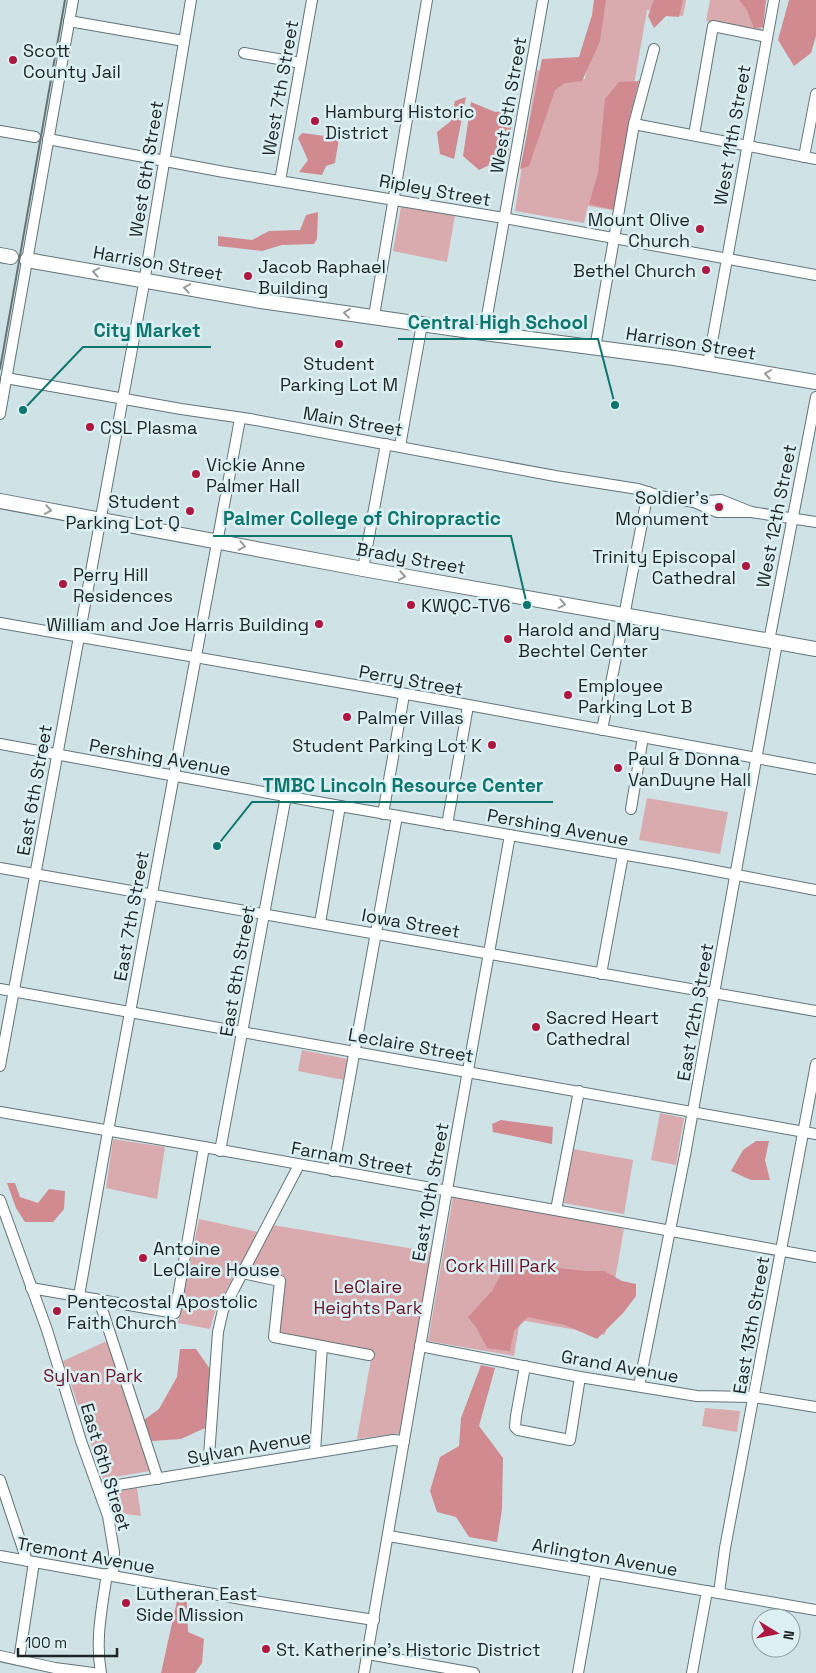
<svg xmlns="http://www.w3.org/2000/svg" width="816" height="1673" viewBox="0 0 816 1673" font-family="'Space Grotesk',sans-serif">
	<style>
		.green { fill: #d9aaae }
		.forest { fill: #d08a90 }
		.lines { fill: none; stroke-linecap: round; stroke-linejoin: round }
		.minor-casing { stroke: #627478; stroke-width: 12 }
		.highway-casing { stroke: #627478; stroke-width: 16 }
		.minor { stroke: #fff; stroke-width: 10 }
		.highway { stroke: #fff; stroke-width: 14 }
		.rail { stroke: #667375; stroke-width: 2 }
		.oneway { stroke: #999c9d }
		.poi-dot { fill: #ad1841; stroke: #dcf0f4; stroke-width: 2 }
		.labels { text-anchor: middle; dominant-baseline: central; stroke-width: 5; stroke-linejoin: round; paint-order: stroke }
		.poi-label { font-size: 18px; fill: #1d2426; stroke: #dcf0f4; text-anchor: start }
		.street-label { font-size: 18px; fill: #1d2426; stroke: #dcf0f4 }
		.park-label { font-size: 18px; fill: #681427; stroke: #dcf0f4 }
		.leader { fill: none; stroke: #0f766e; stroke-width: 2 }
		.callout-dot { fill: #0f766e; stroke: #dcf0f4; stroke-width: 2 }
		.callout-label { font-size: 19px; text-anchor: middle; font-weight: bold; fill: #0f766e; stroke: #dcf0f4; stroke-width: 5; stroke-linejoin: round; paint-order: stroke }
	</style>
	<rect width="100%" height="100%" fill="#cfe3e7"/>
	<g class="green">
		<polygon points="599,0 686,0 683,16 647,10 612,210 588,206 584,223 515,211 537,70 585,79"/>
		<polygon points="710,0 766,0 761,30 706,21"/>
		<polygon points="401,207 455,215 447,262 393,251"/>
		<polygon points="647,798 728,812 720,854 639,840"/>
		<polygon points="302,1050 348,1059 344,1080 298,1071"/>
		<polygon points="660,1113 684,1118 676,1165 651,1160"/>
		<polygon points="113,1139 165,1147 157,1199 106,1188"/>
		<polygon points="573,1149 633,1160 624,1214 564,1203"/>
		<polygon points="453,1197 586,1220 624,1229 605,1335 520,1320 514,1356 428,1341"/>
		<polygon points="199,1219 258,1232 216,1309 210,1329 178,1323"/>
		<polygon points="273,1225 432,1252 401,1433 357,1439 372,1353 279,1334 283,1277 249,1271"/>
		<polygon points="107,1341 150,1471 103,1479 63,1361"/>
		<polygon points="705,1408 740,1411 737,1432 702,1426"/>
		<polygon points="137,1488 141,1516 111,1512 106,1493"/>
	</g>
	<g class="forest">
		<polygon points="594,0 606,0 600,41 582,81 565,83 555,90 529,166 520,169 542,59 579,57 592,15"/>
		<polygon points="654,0 683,0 679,17 666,16 654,28 648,16"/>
		<polygon points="739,0 766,0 763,27 754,28 747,10"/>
		<polygon points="789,0 816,0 816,36 811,53 794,66 778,40"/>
		<polygon points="639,81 630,116 614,210 589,204 598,173 605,99 619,82"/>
		<polygon points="466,97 454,159 440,154 437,132 451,121 455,101"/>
		<polygon points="471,102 495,112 513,110 508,156 479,170 463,156"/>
		<polygon points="340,132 335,163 326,166 322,175 299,172 308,160 298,138 302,133 325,136"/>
		<polygon points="318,212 317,239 314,244 282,245 262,251 218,246 218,236 252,240 269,231 300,230 306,215"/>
		<polygon points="501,1120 553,1127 552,1144 493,1132 492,1124"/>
		<polygon points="756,1141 769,1141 765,1160 770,1180 751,1180 731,1171 743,1150"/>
		<polygon points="7,1183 15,1183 20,1197 38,1203 49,1189 65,1191 64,1209 53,1222 25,1222 16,1208"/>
		<polygon points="535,1261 559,1268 585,1271 604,1271 622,1281 636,1284 636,1296 624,1312 597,1339 565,1325 528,1317 514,1331 510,1351 487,1348 476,1327 468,1317 492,1291 506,1265"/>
		<polygon points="180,1349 196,1349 210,1369 205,1428 181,1439 152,1441 144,1420 159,1409 177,1377"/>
		<polygon points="481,1365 495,1368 479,1426 503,1458 502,1509 497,1542 469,1537 456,1517 437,1512 430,1491 440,1457 459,1446 461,1418"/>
		<polygon points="179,1592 187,1603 188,1632 204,1639 202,1663 195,1673 161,1673"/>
	</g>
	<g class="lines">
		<defs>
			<g id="minor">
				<polyline points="69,21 184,41"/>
				<polyline points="244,53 301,63"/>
				<polyline points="634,124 816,159"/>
				<polyline points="0,131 35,137"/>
				<polyline points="694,135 713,26 767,37"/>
				<polyline points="48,139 224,172 504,218 816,275"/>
				<polyline points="804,157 816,94"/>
				<polyline points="280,181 312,0"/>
				<polyline points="374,316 427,0"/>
				<polyline points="484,333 543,0"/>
				<polyline points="595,348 634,124 654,49"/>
				<polyline points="708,364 774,0"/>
				<polyline points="6,378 181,409 250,419 555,476 638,489 660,496 694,502"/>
				<polyline points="0,414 73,0"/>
				<polyline points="400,446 422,324"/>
				<polyline points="751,512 721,500 694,502 717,512 751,512 816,522"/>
				<polyline points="363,569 386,444"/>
				<polyline points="0,623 452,702 816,769"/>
				<polyline points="769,641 816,397"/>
				<polyline points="602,730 648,492"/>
				<polyline points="0,744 340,806 679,864 816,890"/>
				<polyline points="631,809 643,737"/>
				<polyline points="383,814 404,695"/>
				<polyline points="447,825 468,706"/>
				<polyline points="0,868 816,1011"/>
				<polyline points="320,923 340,806"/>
				<polyline points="601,974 623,855"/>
				<polyline points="0,989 816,1134"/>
				<polyline points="0,1066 143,289 191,0"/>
				<polyline points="0,1112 204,1147 816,1257"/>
				<polyline points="220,1151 286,796"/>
				<polyline points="333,1171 397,816"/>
				<polyline points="0,1200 47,1330 81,1441 108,1516 114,1552 113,1575"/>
				<polyline points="556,1210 579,1091"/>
				<polyline points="242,1273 280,1281 274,1337 369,1355"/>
				<polyline points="31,1288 175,1313 204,1147"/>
				<polyline points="79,1296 108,1131 240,419"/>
				<polyline points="99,1300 158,1479"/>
				<polyline points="420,1346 580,1377 697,1396 754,1397 816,1407"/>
				<polyline points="525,1366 516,1416 515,1427 518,1430 570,1440 580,1377"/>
				<polyline points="639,1386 685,1155 777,643"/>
				<polyline points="315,1452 322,1346"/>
				<polyline points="208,1470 218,1332 223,1310 299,1165"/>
				<polyline points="0,1480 27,1561"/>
				<polyline points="99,1489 112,1486 393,1440 404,1441"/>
				<polyline points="389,1536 816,1610"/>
				<polyline points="0,1556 247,1600 374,1620"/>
				<polyline points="719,1593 725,1548 816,1064"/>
				<polyline points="368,1654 474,1673"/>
				<polyline points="0,1656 55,1668 93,1673"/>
				<polyline points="19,1660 34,1562"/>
				<path d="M101,1673C95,1640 102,1607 107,1574"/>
				<polyline points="364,1673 457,1132 510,835"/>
				<polyline points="578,1673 596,1572"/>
				<polyline points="692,1673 707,1591"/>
			</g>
			<g id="highway">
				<polyline points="0,255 11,257"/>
				<polyline points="27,260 261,301 484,333 674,358 816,382"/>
				<polyline points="0,501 363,569 816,649"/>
			</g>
		</defs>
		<use href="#minor" class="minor-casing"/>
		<use href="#highway" class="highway-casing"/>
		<use href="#minor" class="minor"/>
		<use href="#highway" class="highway"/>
		<polyline class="rail" points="0,369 65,0"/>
	</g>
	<defs><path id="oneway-chevron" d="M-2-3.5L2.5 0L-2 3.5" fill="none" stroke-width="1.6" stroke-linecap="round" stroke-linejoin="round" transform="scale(1.25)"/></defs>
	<g class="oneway">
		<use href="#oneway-chevron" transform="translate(96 272) rotate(-169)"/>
		<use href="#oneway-chevron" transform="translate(187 288) rotate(-171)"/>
		<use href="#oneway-chevron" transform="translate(347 313) rotate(-173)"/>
		<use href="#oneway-chevron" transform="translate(768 374) rotate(-170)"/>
		<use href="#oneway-chevron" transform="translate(48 510) rotate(10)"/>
		<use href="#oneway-chevron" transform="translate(242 546) rotate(11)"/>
		<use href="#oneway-chevron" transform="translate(402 576) rotate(10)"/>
		<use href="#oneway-chevron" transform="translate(562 604) rotate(10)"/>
	</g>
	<g class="poi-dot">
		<circle cx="13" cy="60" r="5"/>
		<circle cx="315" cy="121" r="5"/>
		<circle cx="700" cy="229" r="5"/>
		<circle cx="706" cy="270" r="5"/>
		<circle cx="248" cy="276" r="5"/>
		<circle cx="339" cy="344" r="5"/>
		<circle cx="90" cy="427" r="5"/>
		<circle cx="196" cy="474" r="5"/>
		<circle cx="719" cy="507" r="5"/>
		<circle cx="190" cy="511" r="5"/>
		<circle cx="746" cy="566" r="5"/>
		<circle cx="63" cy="584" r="5"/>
		<circle cx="411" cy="605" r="5"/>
		<circle cx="319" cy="624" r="5"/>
		<circle cx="508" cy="639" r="5"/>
		<circle cx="568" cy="695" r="5"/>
		<circle cx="347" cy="717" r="5"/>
		<circle cx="492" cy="745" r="5"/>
		<circle cx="618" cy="768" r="5"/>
		<circle cx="536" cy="1027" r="5"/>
		<circle cx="143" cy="1258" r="5"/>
		<circle cx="57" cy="1311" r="5"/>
		<circle cx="126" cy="1603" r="5"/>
		<circle cx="266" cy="1649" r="5"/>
	</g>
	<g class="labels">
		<g class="poi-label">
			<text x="23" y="50">Scott<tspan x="23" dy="21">County Jail</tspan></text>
			<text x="325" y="111">Hamburg Historic<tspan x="325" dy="21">District</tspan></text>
			<text x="690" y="219" text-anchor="end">Mount Olive<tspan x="690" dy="21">Church</tspan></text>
			<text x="258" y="266">Jacob Raphael<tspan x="258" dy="21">Building</tspan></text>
			<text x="696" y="270" text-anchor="end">Bethel Church</text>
			<text x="339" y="363" text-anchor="middle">Student<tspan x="339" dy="21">Parking Lot M</tspan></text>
			<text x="100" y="427">CSL Plasma</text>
			<text x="206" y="464">Vickie Anne<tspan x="206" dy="21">Palmer Hall</tspan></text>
			<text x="709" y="497" text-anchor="end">Soldier's<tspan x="709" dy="21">Monument</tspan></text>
			<text x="180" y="501" text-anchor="end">Student<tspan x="180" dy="21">Parking Lot Q</tspan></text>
			<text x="736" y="556" text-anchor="end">Trinity Episcopal<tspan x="736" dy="21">Cathedral</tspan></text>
			<text x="73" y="574">Perry Hill<tspan x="73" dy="21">Residences</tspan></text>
			<text x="421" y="605">KWQC-TV6</text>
			<text x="309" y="624" text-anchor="end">William and Joe Harris Building</text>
			<text x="518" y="629">Harold and Mary<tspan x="518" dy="21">Bechtel Center</tspan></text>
			<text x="578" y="685">Employee<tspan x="578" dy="21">Parking Lot B</tspan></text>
			<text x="357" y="717">Palmer Villas</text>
			<text x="482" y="745" text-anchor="end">Student Parking Lot K</text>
			<text x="628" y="758">Paul &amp; Donna<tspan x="628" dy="21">VanDuyne Hall</tspan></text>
			<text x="546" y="1017">Sacred Heart<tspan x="546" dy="21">Cathedral</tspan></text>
			<text x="153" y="1248">Antoine<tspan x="153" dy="21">LeClaire House</tspan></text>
			<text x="67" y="1301">Pentecostal Apostolic<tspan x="67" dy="21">Faith Church</tspan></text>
			<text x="136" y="1593">Lutheran East<tspan x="136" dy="21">Side Mission</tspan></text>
			<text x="276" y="1649">St. Katherine's Historic District</text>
		</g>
		<g class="street-label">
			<text transform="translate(280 88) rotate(-80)">West 7th Street</text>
			<text transform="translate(508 105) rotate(-80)">West 9th Street</text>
			<text transform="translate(732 135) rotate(-80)">West 11th Street</text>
			<text transform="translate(146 169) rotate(-81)">West 6th Street</text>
			<text transform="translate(435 190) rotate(10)">Ripley Street</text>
			<text transform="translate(158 263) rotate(10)">Harrison Street</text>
			<text transform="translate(691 343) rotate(9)">Harrison Street</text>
			<text transform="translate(353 421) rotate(10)">Main Street</text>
			<text transform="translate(776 516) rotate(-79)">West 12th Street</text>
			<text transform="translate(411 558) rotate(10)">Brady Street</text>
			<text transform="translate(411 680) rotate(10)">Perry Street</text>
			<text transform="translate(160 757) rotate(10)">Pershing Avenue</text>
			<text transform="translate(34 790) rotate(-80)">East 6th Street</text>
			<text transform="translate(558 827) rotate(10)">Pershing Avenue</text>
			<text transform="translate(131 916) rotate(-80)">East 7th Street</text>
			<text transform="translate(411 923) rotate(10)">Iowa Street</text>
			<text transform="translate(237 971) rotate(-80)">East 8th Street</text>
			<text transform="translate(695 1012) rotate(-80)">East 12th Street</text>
			<text transform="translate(411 1045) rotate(10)">Leclaire Street</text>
			<text transform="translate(352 1158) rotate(10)">Farnam Street</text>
			<text transform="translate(430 1192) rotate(-80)">East 10th Street</text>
			<text transform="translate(751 1325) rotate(-80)">East 13th Street</text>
			<text transform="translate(620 1366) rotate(10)">Grand Avenue</text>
			<text transform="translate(249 1447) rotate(-10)">Sylvan Avenue</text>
			<text transform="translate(106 1467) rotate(73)">East 6th Street</text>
			<text transform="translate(86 1555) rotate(10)">Tremont Avenue</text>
			<text transform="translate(605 1557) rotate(10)">Arlington Avenue</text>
		</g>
		<g class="park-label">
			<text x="501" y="1265">Cork Hill Park</text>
			<text x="368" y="1286">LeClaire<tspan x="368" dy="21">Heights Park</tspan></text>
			<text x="93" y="1375">Sylvan Park</text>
		</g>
	</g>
	<path class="leader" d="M615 405L598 339H398M23 410L83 347H211M527 605L511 536H213M217 846L252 802H553"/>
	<g class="callout-dot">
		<circle cx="615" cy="405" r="5"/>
		<circle cx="23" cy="410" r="5"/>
		<circle cx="527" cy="605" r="5"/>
		<circle cx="217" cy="846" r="5"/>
	</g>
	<g class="callout-label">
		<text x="498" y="329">Central High School</text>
		<text x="147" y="337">City Market</text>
		<text x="362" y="525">Palmer College of Chiropractic</text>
		<text x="403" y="792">TMBC Lincoln Resource Center</text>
	</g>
	<g transform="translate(776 1633) rotate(100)"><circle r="24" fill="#dcf0f4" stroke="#909ea2"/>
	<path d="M0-4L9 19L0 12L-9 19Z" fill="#ad1841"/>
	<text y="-8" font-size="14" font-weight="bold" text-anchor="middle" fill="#1d2426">N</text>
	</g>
	<path d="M18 1648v8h99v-8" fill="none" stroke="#1d2426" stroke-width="2.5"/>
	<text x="25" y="1648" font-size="15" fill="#1d2426" stroke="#dcf0f4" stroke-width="4" paint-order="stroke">100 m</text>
</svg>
